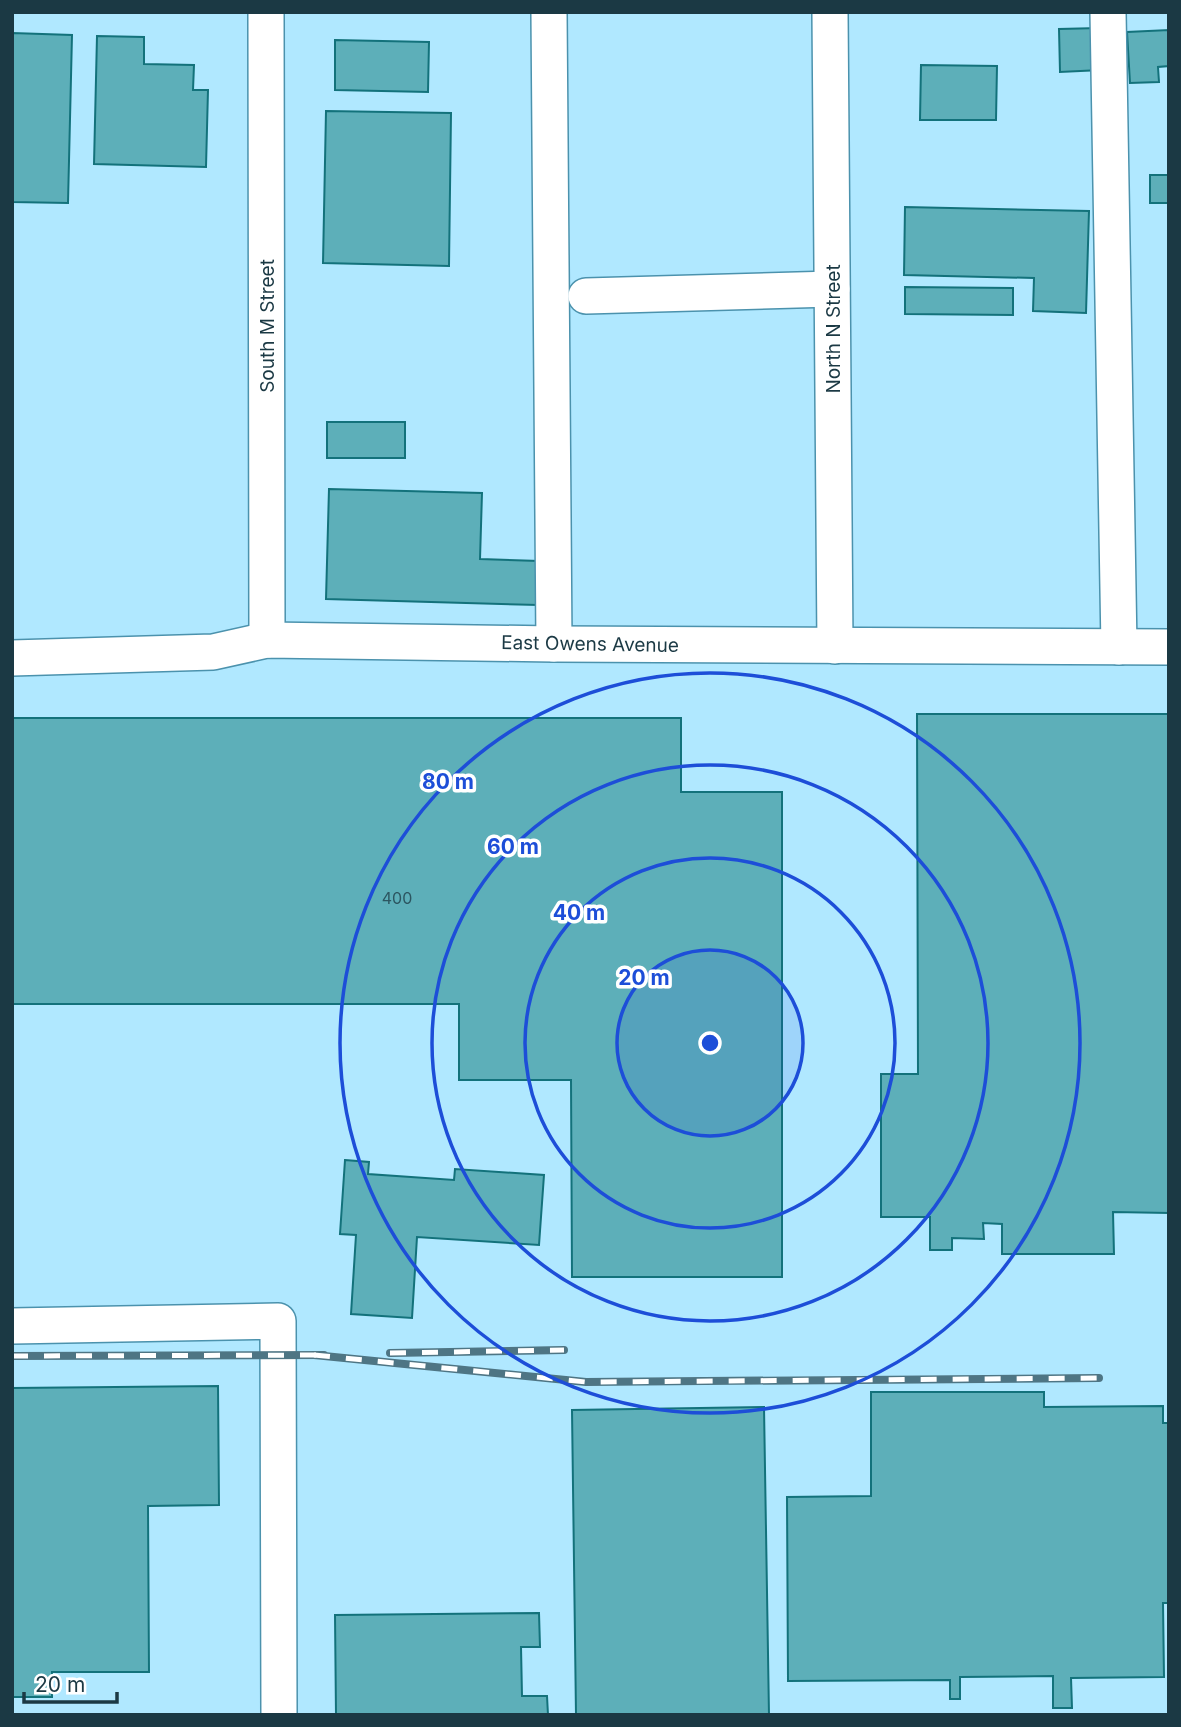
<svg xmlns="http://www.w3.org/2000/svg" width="1181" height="1727" viewBox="0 0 1181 1727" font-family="Inter,sans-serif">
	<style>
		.building { fill: #5dafb9; stroke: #13727b; stroke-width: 2 }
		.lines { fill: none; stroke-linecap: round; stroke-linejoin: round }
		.minor-casing { stroke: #4b92ad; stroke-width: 38 }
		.minor { stroke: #fff; stroke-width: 35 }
		.rail-casing { stroke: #4e7584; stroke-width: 8 }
		.rail { stroke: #fff; stroke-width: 5; stroke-dasharray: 16; stroke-linecap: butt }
		.ring { fill: none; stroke: #1d4ed8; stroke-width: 3.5 }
		.labels { text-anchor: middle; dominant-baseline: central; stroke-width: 7; stroke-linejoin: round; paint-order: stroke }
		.number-label { font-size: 16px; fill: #2c5661 }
		.street-label { font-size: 19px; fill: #1b3944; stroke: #fff }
		.centre { fill: #1d4ed8; stroke: #fff; stroke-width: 3.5 }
		.ring-label { font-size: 21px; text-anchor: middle; font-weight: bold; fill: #1d4ed8; stroke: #fff; stroke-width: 7; stroke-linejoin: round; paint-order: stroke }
	</style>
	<rect width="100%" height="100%" fill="#b0e8ff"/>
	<g class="building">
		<polygon points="1099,28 1101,70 1060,72 1059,29"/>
		<polygon points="1169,30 1169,66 1158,67 1159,82 1130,83 1127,32"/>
		<polygon points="12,33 72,35 68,203 12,202"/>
		<polygon points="97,36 144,37 144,64 194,65 193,90 208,90 206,167 94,164"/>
		<polygon points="335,40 429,42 428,92 335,90"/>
		<polygon points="921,65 997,66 996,120 920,120"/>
		<polygon points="326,111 451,113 449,266 323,263"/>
		<rect x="1150" y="175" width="19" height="28"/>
		<polygon points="905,207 1089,211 1086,313 1033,311 1034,278 904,275"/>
		<polygon points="905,287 1013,288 1013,315 905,314"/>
		<rect x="327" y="422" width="78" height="36"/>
		<polygon points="329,489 482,493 480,559 539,561 538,605 326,599"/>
		<polygon points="917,714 1169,714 1169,1213 1113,1212 1114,1254 1002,1254 1002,1224 983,1223 984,1239 952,1238 952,1250 930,1250 930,1217 881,1217 881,1074 918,1074"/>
		<polygon points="12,718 681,718 681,792 782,792 782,1277 572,1277 571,1080 459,1080 459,1004 12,1004"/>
		<polygon points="345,1160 369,1162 368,1174 454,1180 455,1169 544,1175 539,1245 417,1237 412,1318 351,1314 356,1235 340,1234"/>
		<polygon points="218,1386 219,1505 148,1506 149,1672 52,1672 52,1697 12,1697 12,1388"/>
		<polygon points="871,1392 1044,1392 1044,1407 1163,1406 1163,1423 1169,1423 1169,1603 1163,1603 1164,1677 1071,1678 1072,1708 1053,1708 1053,1676 960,1677 960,1699 950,1699 950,1680 788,1681 787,1497 871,1496"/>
		<polygon points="764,1407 769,1715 576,1715 572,1410"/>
		<polygon points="539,1613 540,1647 521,1647 522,1696 547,1696 548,1715 336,1715 335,1615"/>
	</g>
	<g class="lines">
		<defs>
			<g id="minor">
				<polyline points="266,12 267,640"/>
				<polyline points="549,12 554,644"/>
				<polyline points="830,12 835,646"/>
				<polyline points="1108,12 1119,647"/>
				<polyline points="586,296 832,289"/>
				<polyline points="12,658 213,652 267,640 554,644 1169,647"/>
				<polyline points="12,1326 278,1321 279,1715"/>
			</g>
		</defs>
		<use href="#minor" class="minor-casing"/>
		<use href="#minor" class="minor"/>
		<defs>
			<g id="rail">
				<polyline points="390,1353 564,1350"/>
				<polyline points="314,1355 586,1382 1099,1378"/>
				<polyline points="12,1356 324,1355"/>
			</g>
		</defs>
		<use href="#rail" class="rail-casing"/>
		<use href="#rail" class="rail"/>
	</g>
	<circle cx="710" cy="1043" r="93" fill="#1d4ed8" fill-opacity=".12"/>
	<g class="ring">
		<circle cx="710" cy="1043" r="93"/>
		<circle cx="710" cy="1043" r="185"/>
		<circle cx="710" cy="1043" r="278"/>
		<circle cx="710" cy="1043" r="370"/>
	</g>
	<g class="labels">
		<g class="number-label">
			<text x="397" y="898">400</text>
		</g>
		<g class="street-label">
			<text transform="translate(267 326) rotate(-90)">South M Street</text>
			<text transform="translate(833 329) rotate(-90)">North N Street</text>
			<text transform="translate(590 644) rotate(1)">East Owens Avenue</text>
		</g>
	</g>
	<circle cx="710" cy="1043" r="10" class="centre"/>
	<g class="ring-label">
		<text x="448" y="789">80 m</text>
		<text x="513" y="854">60 m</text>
		<text x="579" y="920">40 m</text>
		<text x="644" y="985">20 m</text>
	</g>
	<rect width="1181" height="1727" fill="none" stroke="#1b3944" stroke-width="28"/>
	<path d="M24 1692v10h93v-10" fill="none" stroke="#1b3944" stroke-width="3.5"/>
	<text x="35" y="1692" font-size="21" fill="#1b3944" stroke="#ffffff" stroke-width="5" paint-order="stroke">20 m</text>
</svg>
